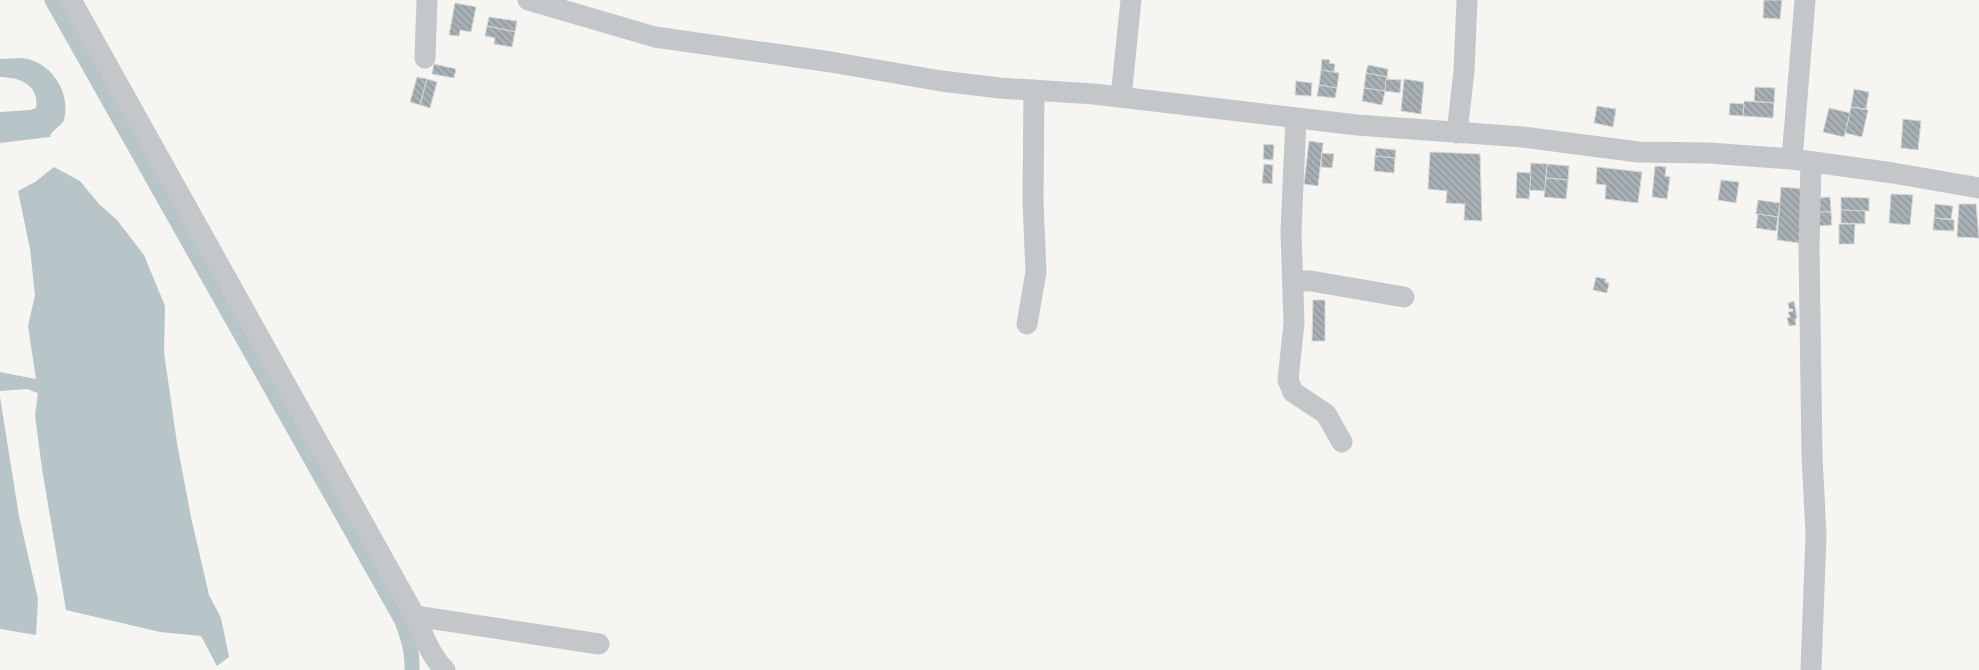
<svg xmlns="http://www.w3.org/2000/svg" width="1979" height="670" viewBox="0 0 1979 670" font-family="Jost,sans-serif">
	<style>
		.water { fill: #b8c5c8 }
		.lines { fill: none; stroke-linecap: round; stroke-linejoin: round }
		.canal { stroke: #b8c5c8; stroke-width: 15 }
		.building { fill: url(#building-back-hatch); stroke: #d7d7d4 }
		.minor { stroke: #c3c7ca; stroke-width: 21 }
	</style>
	<defs>
		<pattern id="building-back-hatch" width="6" height="6" patternUnits="userSpaceOnUse" patternTransform="scale(1.25)"><rect width="6" height="6" fill="#a7b0b5"/><path d="M-1 5l2 2M0 0l6 6M5-1l2 2" fill="none" stroke="#8c9499"/></pattern>
	</defs>
	<rect width="100%" height="100%" fill="#f6f5f2"/>
	<g class="water">
		<path d="M0,59C9,59 19,57 28,59C53,65 71,94 64,120C61,127 52,129 50,137L0,143V112L30,110L36,108C40,85 19,77 0,77Z"/>
		<polygon points="54,167 80,181 99,204 117,220 144,255 165,306 164,352 177,443 191,517 209,595 221,618 229,657 217,666 201,636 160,632 66,610 42,469 35,415 38,393 27,389 0,391 0,372 36,379 28,326 35,295 30,249 18,191 35,182"/>
		<polygon points="0,397 19,516 38,599 36,635 0,629"/>
	</g>
	<g class="lines">
		<path class="canal" d="M52,0L402,621C408,638 413,652 412,670"/>
	</g>
	<g class="building">
		<polygon points="1764,0 1782,0 1780,19 1763,18"/>
		<polygon points="455,3 476,7 471,32 460,30 459,36 449,35"/>
		<polygon points="489,17 517,21 515,32 487,26"/>
		<polygon points="487,26 515,32 512,47 494,44 495,38 485,36"/>
		<polygon points="1322,59 1330,60 1329,63 1335,64 1334,72 1321,70"/>
		<polygon points="434,64 456,69 454,78 432,74"/>
		<polygon points="1368,65 1388,69 1387,77 1366,73"/>
		<polygon points="1321,70 1339,73 1337,88 1319,85"/>
		<polygon points="1366,73 1387,77 1385,91 1364,88"/>
		<polygon points="417,77 427,79 420,105 410,102"/>
		<polygon points="427,79 437,82 430,108 420,105"/>
		<polygon points="1386,79 1401,80 1400,93 1385,91"/>
		<polygon points="1404,79 1424,82 1421,114 1401,111"/>
		<polygon points="1296,81 1312,83 1311,96 1295,95"/>
		<polygon points="1319,85 1337,88 1335,98 1317,96"/>
		<polygon points="1755,87 1775,88 1774,103 1754,101"/>
		<polygon points="1364,88 1385,91 1382,105 1362,101"/>
		<polygon points="1854,89 1869,92 1866,109 1851,107"/>
		<polygon points="1744,101 1774,103 1773,118 1743,116"/>
		<polygon points="1730,103 1744,104 1743,116 1729,115"/>
		<polygon points="1597,106 1616,109 1613,127 1594,123"/>
		<polygon points="1851,107 1868,110 1862,137 1845,133"/>
		<polygon points="1829,108 1850,113 1844,137 1823,132"/>
		<polygon points="1903,119 1921,121 1918,150 1901,148"/>
		<polygon points="1309,141 1323,143 1318,186 1304,184"/>
		<polygon points="1264,144 1274,145 1273,160 1263,159"/>
		<polygon points="1376,148 1396,150 1395,158 1375,156"/>
		<polygon points="1430,152 1480,154 1482,221 1464,220 1465,204 1446,203 1447,191 1428,189"/>
		<polygon points="1322,153 1334,154 1332,168 1321,167"/>
		<polygon points="1375,156 1395,158 1394,173 1374,171"/>
		<polygon points="1531,163 1547,164 1545,191 1529,190"/>
		<polygon points="1264,164 1273,165 1272,184 1262,183"/>
		<polygon points="1547,164 1569,166 1568,180 1546,178"/>
		<polygon points="1655,166 1666,167 1665,176 1670,177 1667,199 1652,197"/>
		<polygon points="1597,167 1642,172 1638,203 1605,199 1606,185 1596,184"/>
		<polygon points="1517,172 1531,173 1529,199 1516,198"/>
		<polygon points="1546,178 1568,180 1566,199 1544,197"/>
		<polygon points="1721,180 1739,182 1736,203 1718,200"/>
		<polygon points="1781,187 1805,189 1800,243 1777,240"/>
		<polygon points="1891,194 1913,195 1910,225 1889,223"/>
		<polygon points="1830,197 1831,212 1816,212 1815,198"/>
		<polygon points="1841,197 1869,198 1869,211 1841,210"/>
		<polygon points="1758,200 1780,203 1778,217 1756,214"/>
		<polygon points="1935,204 1953,206 1951,219 1934,218"/>
		<polygon points="1959,204 1976,204 1979,238 1957,237"/>
		<polygon points="1841,210 1865,211 1865,224 1841,223"/>
		<polygon points="1816,212 1831,212 1832,225 1816,226"/>
		<polygon points="1758,214 1778,217 1776,231 1756,228"/>
		<polygon points="1934,218 1954,220 1954,231 1933,230"/>
		<polygon points="1839,224 1855,224 1854,244 1839,244"/>
		<polygon points="1596,277 1606,279 1605,282 1609,283 1607,293 1593,290"/>
		<polygon points="1313,300 1325,300 1325,341 1312,341"/>
		<polygon points="1794,301 1797,318 1795,319 1796,325 1789,326 1787,318 1790,317 1788,312 1793,311 1793,309 1789,309 1788,303"/>
	</g>
	<g class="lines">
		<g class="minor">
			<path d="M71,0L415,616C423,634 430,656 445,670"/>
			<polyline points="528,0 655,37 831,62 941,81 1000,88 1094,94 1357,125 1523,137 1638,152 1708,153 1792,159 1893,173 1979,188"/>
			<polyline points="425,58 427,0"/>
			<polyline points="1121,97 1131,0"/>
			<polyline points="1296,118 1291,232 1294,323 1288,380 1293,392 1326,414 1342,442"/>
			<polyline points="1457,133 1464,71 1467,0"/>
			<polyline points="1792,159 1805,0"/>
			<polyline points="1811,162 1809,246 1812,456 1816,535 1811,670"/>
			<polyline points="1293,281 1311,281 1404,297"/>
			<polyline points="1027,324 1036,272 1033,201 1034,90"/>
			<polyline points="415,616 599,644"/>
		</g>
	</g>
</svg>
